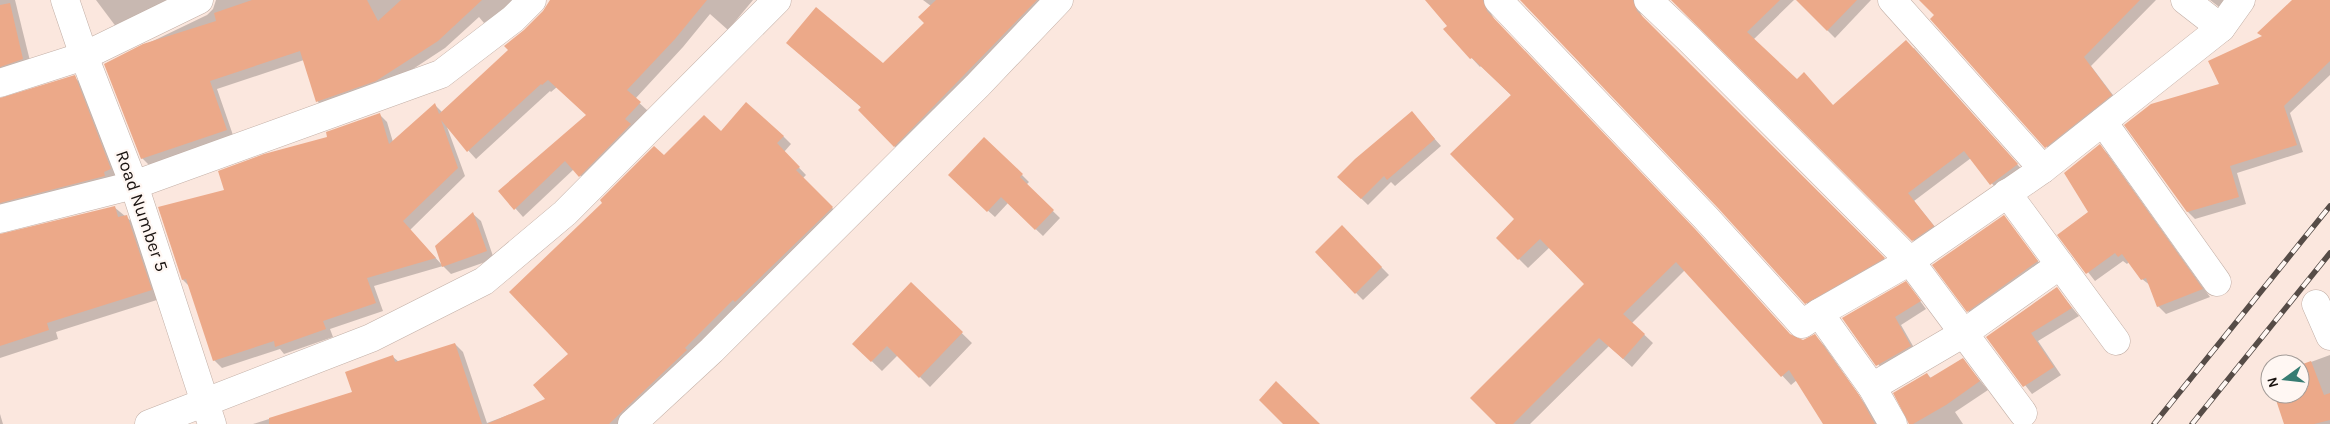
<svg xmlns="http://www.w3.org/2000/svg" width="2330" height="424" viewBox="0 0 2330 424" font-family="Karla,sans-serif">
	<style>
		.shadow { fill: #0003 }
		.building { fill: #eca989 }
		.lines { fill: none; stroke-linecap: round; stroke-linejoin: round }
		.street-casing { stroke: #c2afa6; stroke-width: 29 }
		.street { stroke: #fff; stroke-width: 28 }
		.rail-casing { stroke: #564c47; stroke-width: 5.5 }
		.rail { stroke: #fff7f3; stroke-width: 4; stroke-dasharray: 11; stroke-linecap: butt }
		.labels { text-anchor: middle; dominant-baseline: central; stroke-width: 4.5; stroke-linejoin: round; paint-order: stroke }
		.street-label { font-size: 18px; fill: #1a1310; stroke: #fff7f3 }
	</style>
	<rect width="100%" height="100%" fill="#fbe7de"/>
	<g class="shadow">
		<polygon points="0,0 15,0 32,69 0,81"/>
		<polygon points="96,0 187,0 120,32"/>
		<polygon points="216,0 520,0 484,23 479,17 445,48 384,88 325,110 318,102 304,60 217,89 234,138 150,166 142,158 105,64 207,15 213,9"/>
		<polygon points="551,0 753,0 728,30 710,14 683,47 635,99 648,111 588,184 574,169 523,217 500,191 587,115 557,87 551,92 550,91 476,159 447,127 465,176 410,230 443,266 473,214 481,221 494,259 451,274 443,266 374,286 383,311 330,329 333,337 284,354 280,349 222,368 214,360 191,288 183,280 226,191 329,137 379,114 387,122 393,142 435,105 442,112 510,50 544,12"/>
		<polygon points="923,0 1052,0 902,154 860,110 862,108 787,43 883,65 926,23 931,6"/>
		<polygon points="1426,0 1491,0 1493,2 1491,13 1495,21 1791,336 1803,341 1815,336 1824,345 1879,424 1825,424 1797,380 1791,385 1685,270 1632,323 1653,343 1632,367 1609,346 1530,424 1497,424 1586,284 1550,247 1528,268 1498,238 1516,219 1512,96 1481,66 1480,67 1445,29 1449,26"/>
		<polygon points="1521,0 1642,0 1640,12 1644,20 1891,265 1813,310 1718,207"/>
		<polygon points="1672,0 1794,0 1753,40 1797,81 1834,106 1914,48 2024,172 1999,192 1971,158 1914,201 1940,233 1920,247"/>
		<polygon points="1797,0 1871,0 1835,38"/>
		<polygon points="1921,0 2156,0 2091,66 2119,103 2054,155 1936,15"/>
		<polygon points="2210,0 2230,0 2223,10"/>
		<polygon points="2294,0 2330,0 2330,75 2290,113 2303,152 2237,173 2246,204 2195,219 2187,211 2221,85"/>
		<polygon points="74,77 84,86 120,179 0,216 0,99"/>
		<polygon points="1418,120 1441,146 1395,186 1391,182 1368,205 1339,177"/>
		<polygon points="721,133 783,136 791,144 784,152 806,175 803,178 840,216 627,424 253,424 354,392 392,356 399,362 455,344 463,352 487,423 548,400 664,157"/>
		<polygon points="2099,146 2107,153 2210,297 2166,314 2158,306 2151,286 2142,279 2129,262 2127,264 2123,261 2095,281 2059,235 2090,213"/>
		<polygon points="1022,175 1029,182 1026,185 1060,218 1043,236 1008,203 995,217 956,182"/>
		<polygon points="114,207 136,225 160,299 56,332 58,339 0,358 0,235"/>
		<polygon points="2004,217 2044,269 1975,318 1968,311"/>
		<polygon points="1342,227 1389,275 1363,300 1316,252"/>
		<polygon points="911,284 972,343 930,387 898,355 882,371 854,344"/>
		<polygon points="2056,288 2079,316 2038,341 2061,375 2032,394 1988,337"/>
		<polygon points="1912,290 1926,309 1901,325 1917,353 1884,372 1844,318"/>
		<polygon points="2330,355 2330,424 2285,424 2275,394 2300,394 2300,366"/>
		<polygon points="1962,359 1988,390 1955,412 1963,424 1910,424 1927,374 1932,379"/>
		<polygon points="0,414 3,424 0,424"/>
	</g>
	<g class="building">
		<polygon points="252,0 367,0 378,21 401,0 482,0 438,41 376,81 316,102 300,51 210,81 227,130 141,159 104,64 143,44 216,21 214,13"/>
		<polygon points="550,0 707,0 675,39 627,90 641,102 625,119 631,124 579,177 565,161 514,210 498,191 586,115 548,80 542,85 541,84 467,152 441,120 458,168 403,221 436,258 367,278 376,303 323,321 326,329 275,347 274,341 213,361 186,279 182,280 158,207 224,190 218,171 264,154 327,137 326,132 380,113 389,144 435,103 439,114 508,50 504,46 524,30 543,11"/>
		<polygon points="936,0 1037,0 894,147 858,110 861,107 786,43 816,7 883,63 924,23 918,17"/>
		<polygon points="1425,0 1483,0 1487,11 1695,229 1790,334 1803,340 1815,334 1859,395 1875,424 1823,424 1789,370 1781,377 1676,262 1623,314 1645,334 1623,359 1599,338 1513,424 1496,424 1470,398 1584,284 1540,239 1518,260 1496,238 1514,219 1450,154 1511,95 1472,58 1470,59 1443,29 1447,26"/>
		<polygon points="1520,0 1633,0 1637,11 1885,258 1805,304 1718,208"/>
		<polygon points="1671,0 1780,0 1747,32 1797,79 1804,72 1833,105 1906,40 2018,164 1990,185 1964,151 1908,193 1934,226 1912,241"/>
		<polygon points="1796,0 1857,0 1827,31"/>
		<polygon points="1919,0 2140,0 2084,57 2112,95 2045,148 1930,19 1934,15"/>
		<polygon points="2292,0 2330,0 2330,61 2284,106 2297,145 2230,166 2239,197 2187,212 2124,125 2151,104 2219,84 2208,61 2262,36 2257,33"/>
		<polygon points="10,3 23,59 0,67 0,5"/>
		<polygon points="75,75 111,169 104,172 105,176 0,203 0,98"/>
		<polygon points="746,102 784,136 777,143 800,167 796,170 833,207 735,302 733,300 685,348 687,350 609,424 487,424 545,399 533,385 568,354 509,292 602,203 600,200 654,146 664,155 704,115 721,131"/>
		<polygon points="1412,111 1435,139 1387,180 1384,176 1361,199 1337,177 1355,159"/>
		<polygon points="984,137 1023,174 1020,177 1054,210 1035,230 1001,197 987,212 948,175"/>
		<polygon points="2100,144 2203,289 2157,307 2146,278 2141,280 2122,254 2118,257 2115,253 2086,274 2057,235 2088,212 2064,173"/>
		<polygon points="115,206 118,217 127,215 152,290 47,323 49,330 0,346 0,234"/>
		<polygon points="473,212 487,251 442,267 435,246"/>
		<polygon points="2004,215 2038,261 1967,312 1932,265"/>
		<polygon points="1342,225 1382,267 1355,294 1315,252"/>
		<polygon points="1906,281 1921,301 1895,317 1911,346 1876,366 1842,318"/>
		<polygon points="911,282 963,332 919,378 887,346 871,362 852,344"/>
		<polygon points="2057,287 2072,308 2031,333 2054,367 2023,387 1986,337"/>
		<polygon points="455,343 482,424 269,424 269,418 352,392 345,372 393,355 395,362"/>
		<polygon points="1963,358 1980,381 1946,405 1913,424 1909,424 1893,393 1927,373 1930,378"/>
		<polygon points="2311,361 2324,395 2330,393 2330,420 2314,424 2284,424 2274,394 2300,394 2300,365"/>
		<polygon points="1276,381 1320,424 1283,424 1259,400"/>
	</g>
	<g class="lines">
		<defs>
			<g id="street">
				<polyline points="65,0 84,56 134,185 212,424"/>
				<polyline points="1498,0 1706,218 1802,324 1819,313"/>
				<polyline points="1648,0 1689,39 1910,261 2023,413"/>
				<polyline points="1892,0 2043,169"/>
				<polyline points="2185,0 2221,28"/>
				<polyline points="0,83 84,56 199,0"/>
				<polyline points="2103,122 2217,282"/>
				<polyline points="2007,193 2116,341"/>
				<polyline points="0,219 134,185 441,74 513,19 532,0"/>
				<polyline points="2316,304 2330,336"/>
				<polyline points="1872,387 1964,333 2060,265"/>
				<polyline points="149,424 371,338 484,281 565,213 777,0"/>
				<polyline points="632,424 712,350 978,85 1059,0"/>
				<polyline points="1893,424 1872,387 1819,313 1910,261 2043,169 2221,28 2241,0"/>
			</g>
		</defs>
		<use href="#street" class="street-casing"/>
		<use href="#street" class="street"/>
		<defs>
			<g id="rail">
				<polyline points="2154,424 2330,206"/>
				<polyline points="2192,424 2330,253"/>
			</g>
		</defs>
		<use href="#rail" class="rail-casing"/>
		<use href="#rail" class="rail"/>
	</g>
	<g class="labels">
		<g class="street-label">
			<text transform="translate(142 211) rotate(71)">Road Number 5</text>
		</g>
	</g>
	<g transform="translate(2285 379) rotate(255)"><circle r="24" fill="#fff7f3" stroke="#a39c98"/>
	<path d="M0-4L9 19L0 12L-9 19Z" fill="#377c72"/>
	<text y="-8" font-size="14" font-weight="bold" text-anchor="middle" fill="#1a1310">N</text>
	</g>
</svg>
